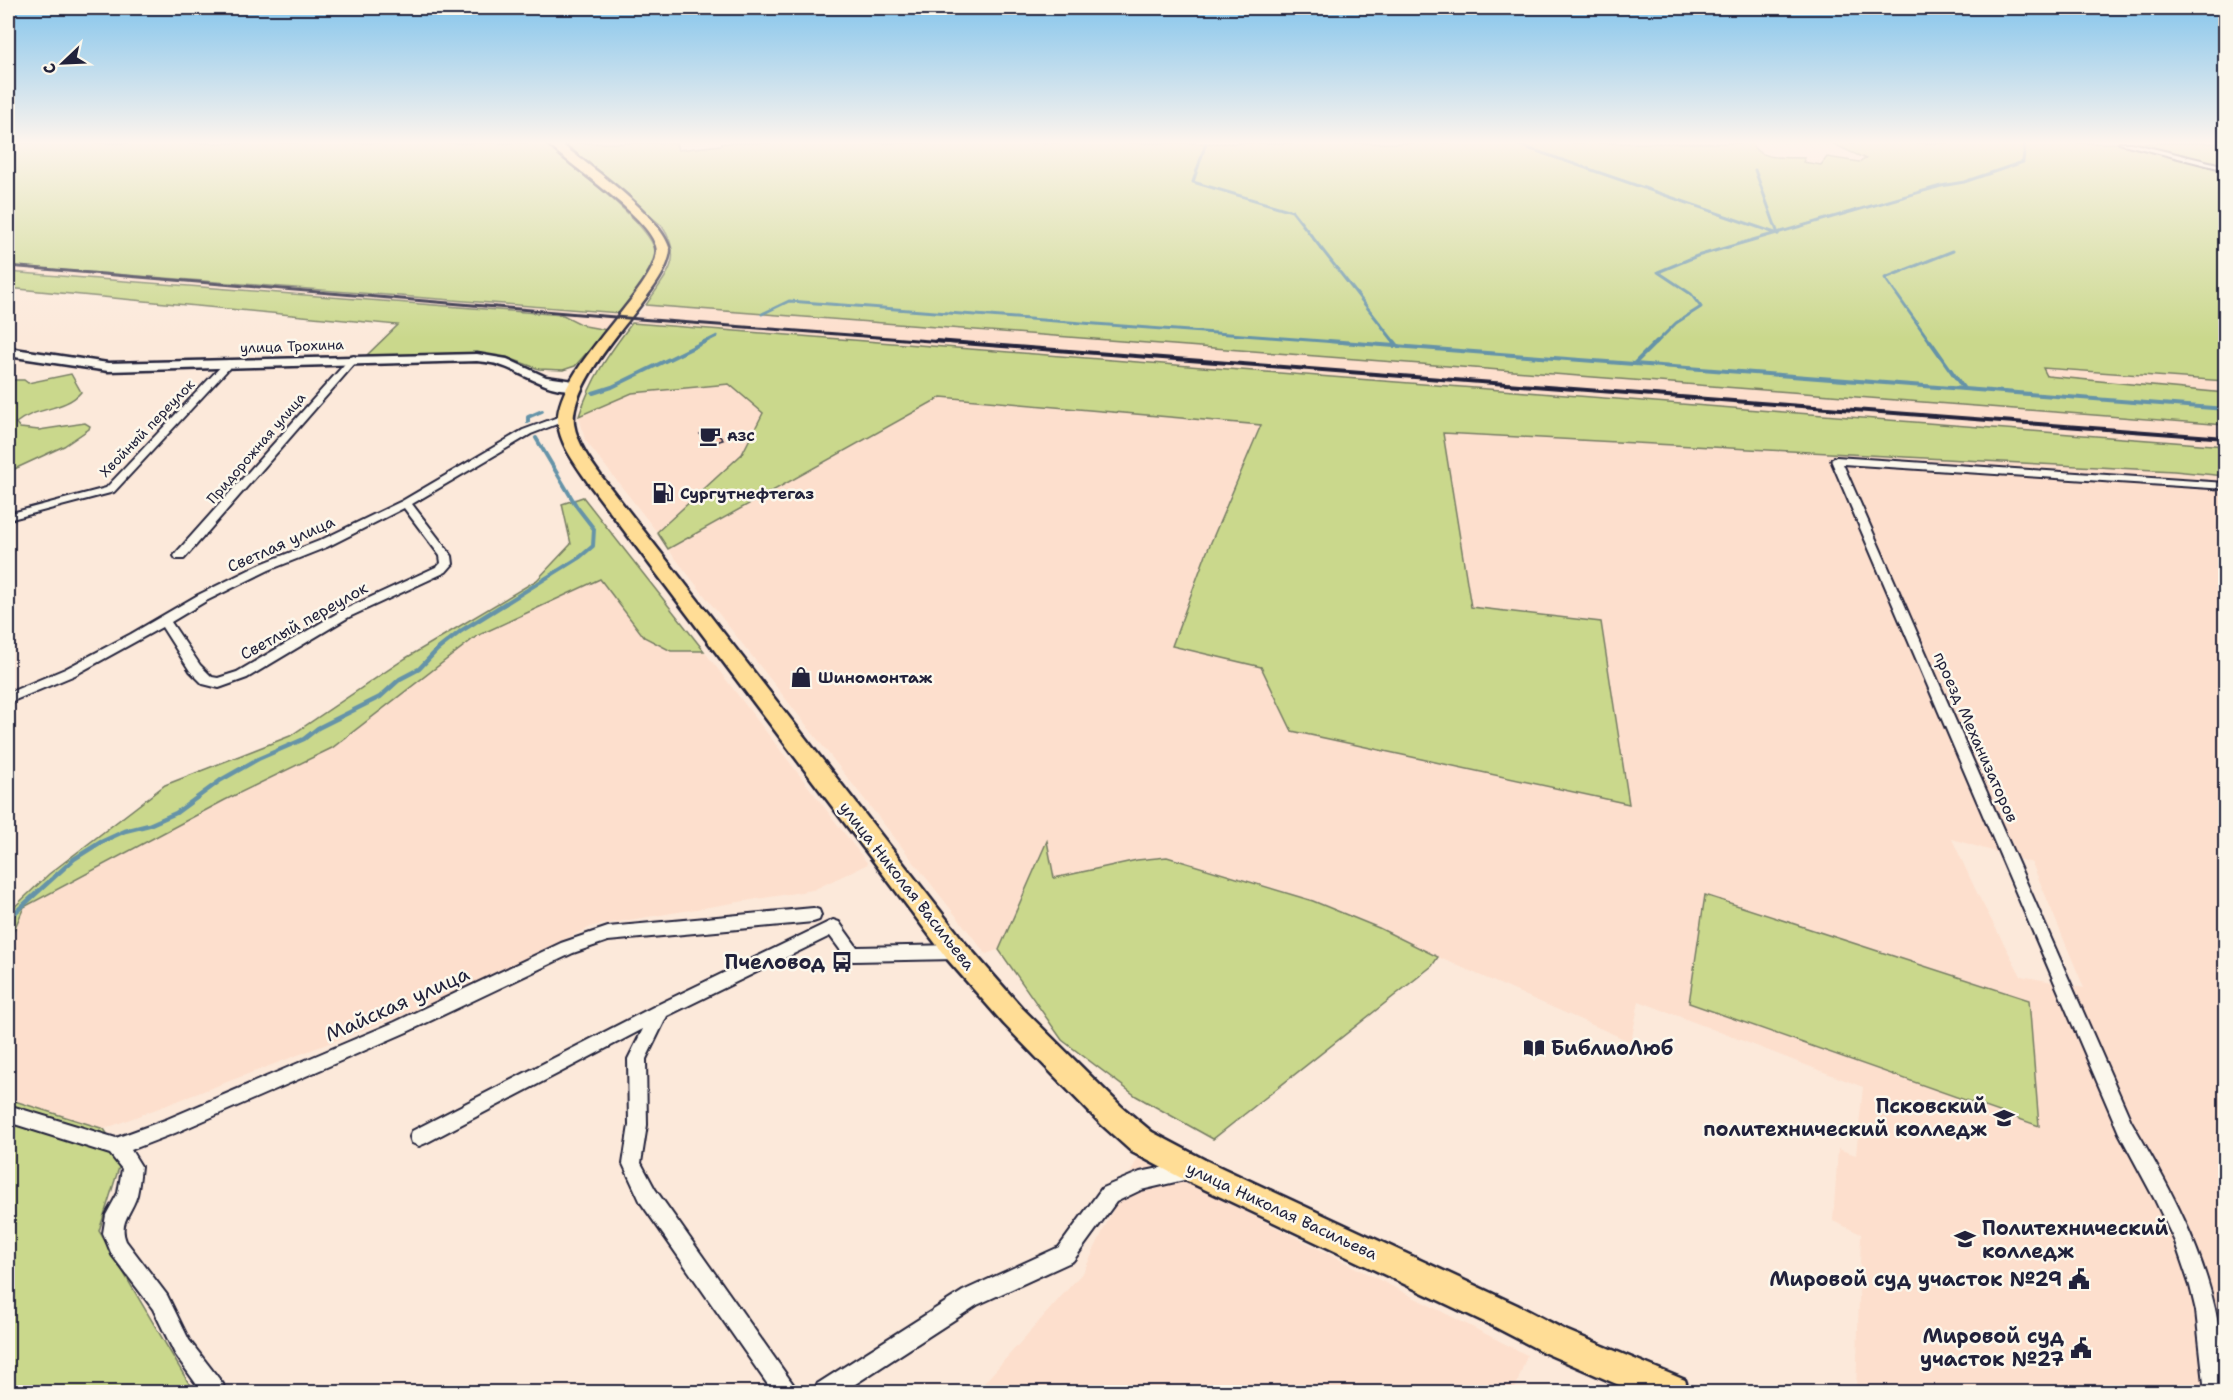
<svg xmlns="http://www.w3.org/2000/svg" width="2233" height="1400" viewBox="0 0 2233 1400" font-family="'Shantell Sans',sans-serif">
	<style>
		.built { fill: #fddfcd; fill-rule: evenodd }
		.green { fill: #cad88c; stroke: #767d64; stroke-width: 1.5 }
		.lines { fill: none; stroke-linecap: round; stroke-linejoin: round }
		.stream-far2 { stroke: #6593a8; stroke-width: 3 }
		.stream-far1 { stroke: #6593a8; stroke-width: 4 }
		.stream { stroke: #6593a8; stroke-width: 4.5 }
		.building { fill: #fec9af; stroke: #22223b; stroke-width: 1.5 }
		.minor-casing { stroke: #22223b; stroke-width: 4 }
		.tertiary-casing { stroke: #22223b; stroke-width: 5 }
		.primary-casing { stroke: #22223b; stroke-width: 5 }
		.minor { fill: #fbf7ec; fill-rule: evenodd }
		.tertiary { fill: #fbf7ec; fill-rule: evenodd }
		.primary { fill: #ffdd96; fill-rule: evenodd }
		.rail-far1 { stroke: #22223b; stroke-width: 3 }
		.rail { stroke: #22223b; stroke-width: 4 }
		.labels { text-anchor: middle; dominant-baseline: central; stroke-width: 5; stroke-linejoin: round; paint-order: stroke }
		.far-street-label { font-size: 14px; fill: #22223b; stroke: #fbf7ec }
		.far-poi-label { font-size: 14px; font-weight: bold; fill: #22223b; stroke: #fbf7ec; text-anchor: start }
		.poi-label { font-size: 16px; font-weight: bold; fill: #22223b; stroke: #fbf7ec; text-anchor: start }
		.street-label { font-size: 16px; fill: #22223b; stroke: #fbf7ec }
		.near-poi-label { font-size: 20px; font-weight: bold; fill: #22223b; stroke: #fbf7ec; text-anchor: end }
		.near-street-label { font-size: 20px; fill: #22223b; stroke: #fbf7ec }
	</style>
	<rect width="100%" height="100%" fill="#fce9da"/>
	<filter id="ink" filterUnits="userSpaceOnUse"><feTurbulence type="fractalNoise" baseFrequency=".0167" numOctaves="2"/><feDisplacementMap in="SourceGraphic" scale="12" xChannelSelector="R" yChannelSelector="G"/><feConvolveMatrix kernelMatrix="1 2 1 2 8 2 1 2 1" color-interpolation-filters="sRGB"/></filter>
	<g filter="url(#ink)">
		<g class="built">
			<polygon points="1751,143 1831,143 1867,159 1859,162 1827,157 1821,165 1803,162 1805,158 1761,155 1754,149"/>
			<polygon points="8,266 262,286 620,313 607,330 585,326 563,315 8,272"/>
			<polygon points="646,305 2225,425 2225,446 632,323"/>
			<polygon points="2042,367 2225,381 2225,393 2047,376"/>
			<polygon points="729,384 763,413 742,454 657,532 585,440 579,416 632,393"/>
			<path d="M941,397L1262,425L1206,554L1172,646L1261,667L1292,731L1471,607L1443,433L1861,453L2174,471L2225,476V1392H1856L1861,1234L1833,1221L1838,1149L1856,1155L1863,1087L1639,1001L1631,1042L1438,957L1379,928L1313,901L1218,873L986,954L668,549ZM1952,839L2032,863L2084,988L2021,976L1977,893Z"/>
			<polygon points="600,579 644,637 671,651 704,651 868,864 813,890 593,926 426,1006 104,1129 8,1099 8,944 24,908 225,800 332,748 477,636"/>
			<polygon points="1138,1157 1527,1355 1514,1392 976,1392 1084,1271"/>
		</g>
		<g class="green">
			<path d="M8,143H543C565,160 658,229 655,254C654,272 631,298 620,313L8,266Z"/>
			<path d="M565,143H676L678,150L721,145L722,143H1751C1759,161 1788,157 1805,158L1803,162L1821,165L1827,157L1859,162L1866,159L1831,143H2225V381L2043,368L2047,376L2225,393V425L646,305C666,274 685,261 662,226Z"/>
			<polygon points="8,272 563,315 585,326 607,330 575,366 563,370 539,369 506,357 442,354 366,356 398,325 8,288"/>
			<path d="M632,323L2225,446V476L2174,471L1443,433L1471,607L1601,622L1629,804L1292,731L1261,667L1172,646L1206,554L1261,425L941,397L668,549L657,532L742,454L763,413L729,384L632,393L579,416C592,377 608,355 632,323Z"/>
			<path d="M71,374L81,392C65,411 35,407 16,423L20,428L39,430L85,423L90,426L89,429L64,446L8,472V380H24L28,383Z"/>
			<polygon points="583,497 704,651 671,651 644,637 600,579 477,636 332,748 225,800 24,907 8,944 8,913 49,874 165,785 290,736 406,658 537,580 571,544 562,504"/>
			<polygon points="1047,841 1054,878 1137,860 1167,857 1313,901 1379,928 1438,957 1432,966 1213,1139 1136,1096 1062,1040 999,950"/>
			<polygon points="1705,895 2029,1000 2039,1126 1689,1003"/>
			<polygon points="8,1099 104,1129 116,1147 121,1161 99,1231 188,1382 199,1392 8,1392"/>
		</g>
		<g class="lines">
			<g class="stream-far2">
				<polyline points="1206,143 1193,182 1292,211 1395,343"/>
				<polyline points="1513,143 1778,234"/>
				<polyline points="1755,170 1778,234"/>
				<polyline points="762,314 789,301 1349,343"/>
				<polyline points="703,343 717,336"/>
				<polyline points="1656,343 1676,323 1701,307 1691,294 1658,272 1697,256 1941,186 1964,182 2023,162 2025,143"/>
				<polyline points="1931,343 1885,278 1953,251"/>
			</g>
			<g class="stream-far1">
				<polyline points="1329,341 1634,364 1657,341"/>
				<polyline points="1394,341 1398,346"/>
				<polyline points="1634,364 1964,389 1930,341"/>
				<polyline points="1964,389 2226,409"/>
				<polyline points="593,393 612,387 706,341"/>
				<polyline points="528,422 528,417 542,411"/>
				<polyline points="503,605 580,557 593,546 594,529 577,507 536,438"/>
			</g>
			<polyline class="stream" points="8,919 74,859 101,842 125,831 149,825 176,813 221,780 258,759 304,739 318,728 380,697 400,679 419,669 437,650 461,631 506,603"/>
		</g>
		<polygon class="building" points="713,429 723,440 710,444 700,434"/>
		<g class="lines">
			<defs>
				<g id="minor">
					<polygon points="2119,143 2131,143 2226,166 2226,170"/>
					<polygon points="354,356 359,359 357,361 184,559 176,559 174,556 176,553 351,357"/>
					<polygon points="229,360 234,363 232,365 114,492 8,520 8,514 106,488 226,361"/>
					<path d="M566,414L570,415V419L531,434L412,504L452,556L453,564L446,572L349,617L247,678L219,688L203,684L190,671L162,627L75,675L8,703V693L65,669L131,634L198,595L261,564L319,541L402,501L523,430ZM404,508L440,556L441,563L438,566L341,611L237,672L218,678L212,677L200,665L171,622L206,601L269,570L327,547Z"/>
					<path d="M1836,457L2226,483V489L1843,464L2131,1121C2184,1211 2223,1286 2225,1392H2205L2196,1311L2190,1286L2175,1242L2155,1200L2119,1133L1831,460Z"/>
					<path d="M813,908L819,910L821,915L819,920L813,922L608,941L573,953L407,1032L175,1133L131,1150L141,1166C140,1176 139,1186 137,1195C132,1213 118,1222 126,1241L167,1295L189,1340L223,1384L225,1392H202L175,1354L153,1309L112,1255L103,1233L106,1215L118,1193L122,1169L110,1154L8,1122V1105L116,1138L165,1120L395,1022L561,943L608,927Z"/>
					<polygon points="833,920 839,922 857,947 957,945 963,947 965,952 963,957 957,959 853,961 847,959 830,936 667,1016 646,1059 647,1125 641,1163 655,1189 793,1384 796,1392 773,1392 641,1203 623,1164 629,1125 628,1059 643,1029 426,1143 419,1146 412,1143 410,1137 412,1131 655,1006"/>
					<polygon points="1190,1162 1197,1165 1199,1171 1197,1177 1141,1190 1116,1202 1073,1261 977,1305 843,1392 815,1392 817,1384 963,1291 1059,1247 1102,1188 1140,1172"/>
				</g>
				<path id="tertiary" d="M8,348L108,363L477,354L507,359L546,377L574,381L580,385C563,400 522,373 505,367C496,363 487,362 477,361L108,371L8,356Z"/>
				<path id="primary" d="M548,143H560C588,165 662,216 670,250C668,269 656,284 645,299C623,329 570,386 574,424C577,443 590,461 601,476L966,944L1022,1008L1122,1107L1152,1132L1205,1160L1517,1305L1565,1330L1685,1380L1689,1392H1635L1543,1352L1495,1327L1185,1180L1132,1152L1102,1125L1004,1024L948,960L589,484C577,466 560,445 558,423C554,367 667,281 656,246C649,221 593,181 572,164C564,157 554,151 548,143Z"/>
			</defs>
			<use href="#minor" class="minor-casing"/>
			<use href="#tertiary" class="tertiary-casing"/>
			<use href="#primary" class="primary-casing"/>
			<use href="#minor" class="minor"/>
			<use href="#tertiary" class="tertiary"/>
			<use href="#primary" class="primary"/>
			<polyline class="rail-far1" points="8,266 639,319 956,343"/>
			<polyline class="rail" points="936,341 2226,438"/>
		</g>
	</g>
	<linearGradient id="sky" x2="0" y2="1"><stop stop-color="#85c5ec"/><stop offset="0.42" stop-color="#fef5ee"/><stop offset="1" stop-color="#fef5ee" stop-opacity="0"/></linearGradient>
	<rect width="2233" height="339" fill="url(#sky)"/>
	<defs>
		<symbol id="cafe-bare" viewBox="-9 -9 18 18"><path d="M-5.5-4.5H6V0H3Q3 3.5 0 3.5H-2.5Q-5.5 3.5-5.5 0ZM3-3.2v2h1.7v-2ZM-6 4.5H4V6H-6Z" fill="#22223b" stroke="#fbf7ec" stroke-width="2.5" paint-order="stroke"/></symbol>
		<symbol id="fuel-bare" viewBox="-9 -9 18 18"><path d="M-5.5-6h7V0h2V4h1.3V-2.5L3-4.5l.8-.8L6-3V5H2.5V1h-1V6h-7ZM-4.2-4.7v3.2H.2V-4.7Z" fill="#22223b" stroke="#fbf7ec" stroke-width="2.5" paint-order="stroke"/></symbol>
		<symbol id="shop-bare" viewBox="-9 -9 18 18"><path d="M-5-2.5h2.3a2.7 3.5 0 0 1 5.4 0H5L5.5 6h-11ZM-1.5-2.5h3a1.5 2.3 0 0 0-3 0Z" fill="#22223b" stroke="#fbf7ec" stroke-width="2.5" paint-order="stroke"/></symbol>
		<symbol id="bus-bare" viewBox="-9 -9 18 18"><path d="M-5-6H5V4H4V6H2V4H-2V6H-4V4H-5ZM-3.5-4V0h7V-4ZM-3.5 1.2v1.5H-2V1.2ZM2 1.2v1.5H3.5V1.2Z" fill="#22223b" stroke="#fbf7ec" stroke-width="2.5" paint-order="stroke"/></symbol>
		<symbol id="library-bare" viewBox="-9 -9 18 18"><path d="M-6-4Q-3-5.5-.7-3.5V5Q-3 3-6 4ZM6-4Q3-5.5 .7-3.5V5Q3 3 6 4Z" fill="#22223b" stroke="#fbf7ec" stroke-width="2.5" paint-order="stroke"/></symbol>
		<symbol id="university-bare" viewBox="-9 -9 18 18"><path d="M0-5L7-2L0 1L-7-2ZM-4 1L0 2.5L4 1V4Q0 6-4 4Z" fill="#22223b" stroke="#fbf7ec" stroke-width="2.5" paint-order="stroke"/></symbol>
		<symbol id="civic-bare" viewBox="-9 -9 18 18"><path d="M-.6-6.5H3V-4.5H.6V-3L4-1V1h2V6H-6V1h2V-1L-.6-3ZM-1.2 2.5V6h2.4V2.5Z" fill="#22223b" stroke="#fbf7ec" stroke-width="2.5" paint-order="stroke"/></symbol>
	</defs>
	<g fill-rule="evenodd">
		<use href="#cafe-bare" x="695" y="421" width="30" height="30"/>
		<use href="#fuel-bare" x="648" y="478" width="30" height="30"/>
		<use href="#shop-bare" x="786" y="662" width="30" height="30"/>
		<use href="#bus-bare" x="827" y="947" width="30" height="30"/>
		<use href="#library-bare" x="1519" y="1033" width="30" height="30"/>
		<use href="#university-bare" x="1989" y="1103" width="30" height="30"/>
		<use href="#university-bare" x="1950" y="1224" width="30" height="30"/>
		<use href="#civic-bare" x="2064" y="1264" width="30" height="30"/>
		<use href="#civic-bare" x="2066" y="1333" width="30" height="30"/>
	</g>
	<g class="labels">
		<g class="far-street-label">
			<text transform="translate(292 346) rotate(-2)">улица Трохина</text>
			<text transform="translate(147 428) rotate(-46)">Хвойный переулок</text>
			<text transform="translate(256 448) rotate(-49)">Придорожная улица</text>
		</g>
		<g class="far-poi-label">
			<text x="727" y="436">АЗС</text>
		</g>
		<g class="poi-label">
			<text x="680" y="493">Сургутнефтегаз</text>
			<text x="818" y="677">Шиномонтаж</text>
		</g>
		<g class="street-label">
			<text transform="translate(281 544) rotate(-24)">Светлая улица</text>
			<text transform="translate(304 621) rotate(-29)">Светлый переулок</text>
			<text transform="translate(1976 737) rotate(66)">проезд Механизаторов</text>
			<text transform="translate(907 886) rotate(52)">улица Николая Васильева</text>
			<text transform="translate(1282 1211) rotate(25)">улица Николая Васильева</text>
		</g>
		<g class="near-poi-label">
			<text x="825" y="962">Пчеловод</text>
			<text x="1551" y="1048" text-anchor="start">БиблиоЛюб</text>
			<text x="1987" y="1106">Псковский<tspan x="1987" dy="23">политехнический колледж</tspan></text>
			<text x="1982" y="1228" text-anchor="start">Политехнический<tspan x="1982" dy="23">колледж</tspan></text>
			<text x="2062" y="1279">Мировой суд участок №29</text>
			<text x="2064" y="1336">Мировой суд<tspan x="2064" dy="23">участок №27</tspan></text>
		</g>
		<g class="near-street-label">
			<text transform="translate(397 1004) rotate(-24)">Майская улица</text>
		</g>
	</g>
	<rect width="2233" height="1400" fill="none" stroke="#fbf7ec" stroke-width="30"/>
	<rect x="15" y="15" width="2203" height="1370" fill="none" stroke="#22223b" stroke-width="2" filter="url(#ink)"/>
	<g transform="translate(63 63) rotate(247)" stroke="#fbf7ec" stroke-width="4.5" paint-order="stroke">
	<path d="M0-4.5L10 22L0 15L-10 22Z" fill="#22223b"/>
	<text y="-9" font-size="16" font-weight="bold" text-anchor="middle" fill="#22223b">С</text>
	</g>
</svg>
